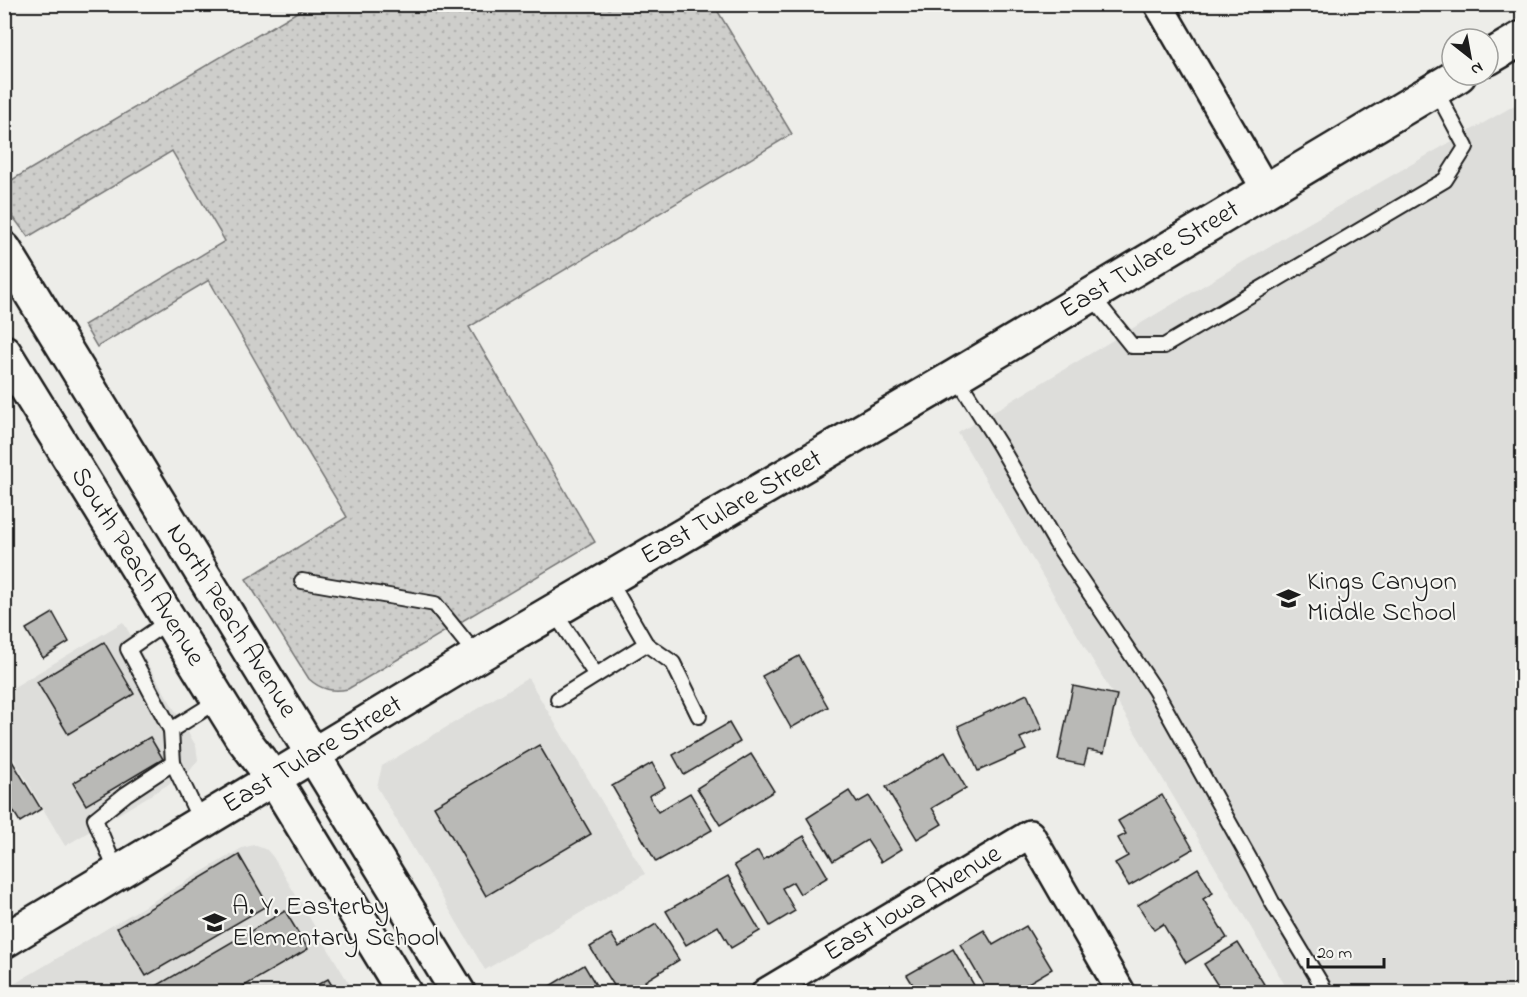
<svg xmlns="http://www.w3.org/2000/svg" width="1527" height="997" viewBox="0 0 1527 997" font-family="'Indie Flower',sans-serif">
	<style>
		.built { fill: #ddddda }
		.grass { fill: url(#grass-dots); stroke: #757574; stroke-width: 1.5 }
		.building { fill: #b9b9b6; stroke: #1c1c1c; stroke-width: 1.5 }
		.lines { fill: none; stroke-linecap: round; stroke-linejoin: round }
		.service-casing { stroke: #1c1c1c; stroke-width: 18 }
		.minor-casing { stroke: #1c1c1c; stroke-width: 32 }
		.secondary-casing { stroke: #1c1c1c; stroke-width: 38 }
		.service { stroke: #f6f6f2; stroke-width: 14 }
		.minor { stroke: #f6f6f2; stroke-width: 27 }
		.secondary { stroke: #f6f6f2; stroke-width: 33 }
		.labels { text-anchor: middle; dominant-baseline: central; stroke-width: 4.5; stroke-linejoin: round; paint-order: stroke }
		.street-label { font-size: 27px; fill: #1c1c1c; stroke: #f6f6f2 }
		.poi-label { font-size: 27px; fill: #1c1c1c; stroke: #f6f6f2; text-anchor: start }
	</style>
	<defs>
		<pattern id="grass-dots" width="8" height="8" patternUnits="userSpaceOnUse" patternTransform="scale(1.5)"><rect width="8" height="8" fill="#cececb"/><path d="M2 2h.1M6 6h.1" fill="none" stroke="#b0b0ae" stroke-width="1.8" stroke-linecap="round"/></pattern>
	</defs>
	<rect width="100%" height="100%" fill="#edede9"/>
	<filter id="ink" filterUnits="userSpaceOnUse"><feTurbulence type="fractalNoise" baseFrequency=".0167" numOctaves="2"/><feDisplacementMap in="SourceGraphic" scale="12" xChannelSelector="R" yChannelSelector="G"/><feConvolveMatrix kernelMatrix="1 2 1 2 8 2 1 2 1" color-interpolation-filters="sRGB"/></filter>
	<g filter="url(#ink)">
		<g class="built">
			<polygon points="1522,101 1522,992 1289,992 958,433 1288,235"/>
			<polygon points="123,622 196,746 198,760 189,772 65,846 5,744 4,693"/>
			<polygon points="528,678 645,874 485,970 377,787 382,766"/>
			<polygon points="254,845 267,850 273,857 354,992 5,992 4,990 242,848"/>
		</g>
		<path class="grass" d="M309,5H714L792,134L469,327L595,542L348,689C333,692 321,690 309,679L246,579L347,517L297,434L209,280L97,347L84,325L225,241L172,151L28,237L5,206V184Z"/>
		<g class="building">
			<polygon points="53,613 69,642 43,658 26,629"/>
			<polygon points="104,642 134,694 68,734 37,682"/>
			<polygon points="799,656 828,707 791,728 762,676"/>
			<polygon points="1073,686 1117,695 1104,753 1088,750 1084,765 1058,760"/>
			<polygon points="1027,694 1042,729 1020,738 1026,750 978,771 958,726"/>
			<polygon points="729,723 740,742 684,775 673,755"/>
			<polygon points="150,737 163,759 86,805 73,783"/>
			<polygon points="539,745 591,834 486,896 434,806"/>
			<polygon points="945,752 966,788 932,808 942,824 917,839 886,787"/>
			<polygon points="751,754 774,791 720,825 697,788"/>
			<polygon points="9,756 41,809 20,822 4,796 4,758"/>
			<polygon points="652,763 665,787 649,796 658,812 690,793 712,830 656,862 612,786"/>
			<polygon points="849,791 857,803 869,796 902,849 881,862 867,840 833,861 807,818"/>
			<polygon points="1162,795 1193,849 1129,886 1115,863 1128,856 1118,838 1126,834 1118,821"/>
			<polygon points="804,836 828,877 800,894 793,882 782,888 795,911 770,926 734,865 758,851 763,860"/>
			<polygon points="239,855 268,905 146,976 117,928"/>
			<polygon points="1198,868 1213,893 1203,899 1227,938 1186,963 1163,924 1154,930 1138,905"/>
			<polygon points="728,876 760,931 731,948 718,926 686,945 666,911"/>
			<polygon points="285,911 308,949 234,992 146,992"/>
			<polygon points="656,924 679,960 645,981 652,992 618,992 590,947 611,934 619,947"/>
			<polygon points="1026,926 1052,969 1013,992 988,992 960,944 984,930 993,945"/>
			<polygon points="1238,943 1269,992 1222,992 1204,964"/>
			<polygon points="953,949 978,992 906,992 915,988 907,975"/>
			<polygon points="584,965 600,992 540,992"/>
			<polygon points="328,979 336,992 304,992"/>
		</g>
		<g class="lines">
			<defs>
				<g id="service">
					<polyline points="1091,295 1132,346 1164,346 1445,180 1466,147 1435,89"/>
					<polyline points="956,376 1000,446 1056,543 1155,690 1254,867 1272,902 1326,992"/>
					<polyline points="609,580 646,644"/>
					<polyline points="302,581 435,604 477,656"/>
					<polyline points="554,612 596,675"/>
					<polyline points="170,620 128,649 171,730"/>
					<polyline points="558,699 646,644 673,663 699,716"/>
					<polyline points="201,822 173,763 171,730 219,700"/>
					<polyline points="117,873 95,819 126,794 173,763"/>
				</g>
				<g id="minor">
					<polyline points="1158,4 1266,190"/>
					<polyline points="766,992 1030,834 1121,992"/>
				</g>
				<g id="secondary">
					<polyline points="1488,58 1522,38"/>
					<polyline points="4,249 458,992"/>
					<polyline points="4,352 241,736 274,779 404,992"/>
					<polyline points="4,941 477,656 956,376 1459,75"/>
				</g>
			</defs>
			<use href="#service" class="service-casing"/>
			<use href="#minor" class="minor-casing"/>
			<use href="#secondary" class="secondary-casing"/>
			<use href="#service" class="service"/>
			<use href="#minor" class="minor"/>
			<use href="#secondary" class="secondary"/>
		</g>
	</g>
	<defs>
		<symbol id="school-bare" viewBox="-9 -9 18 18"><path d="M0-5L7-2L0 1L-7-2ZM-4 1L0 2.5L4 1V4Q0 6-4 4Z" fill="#1c1c1c" stroke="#f6f6f2" stroke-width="2.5" paint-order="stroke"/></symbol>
	</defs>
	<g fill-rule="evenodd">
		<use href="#school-bare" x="1272" y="582" width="33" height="33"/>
		<use href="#school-bare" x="198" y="906" width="33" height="33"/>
	</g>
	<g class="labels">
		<g class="street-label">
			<text transform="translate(1150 260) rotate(-31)">East Tulare Street</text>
			<text transform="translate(732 508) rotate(-30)">East Tulare Street</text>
			<text transform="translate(137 567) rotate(58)">South Peach Avenue</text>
			<text transform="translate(231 621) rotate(58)">North Peach Avenue</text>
			<text transform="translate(313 755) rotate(-31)">East Tulare Street</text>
			<text transform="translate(913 904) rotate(-31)">East Iowa Avenue</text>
		</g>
		<g class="poi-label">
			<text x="1307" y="582">Kings Canyon<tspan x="1307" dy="31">Middle School</tspan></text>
			<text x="232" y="907">A. Y. Easterby<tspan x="232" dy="31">Elementary School</tspan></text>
		</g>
	</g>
	<rect width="1527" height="997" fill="none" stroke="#f6f6f2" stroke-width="24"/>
	<rect x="12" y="12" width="1503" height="973" fill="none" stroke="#1c1c1c" stroke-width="2" filter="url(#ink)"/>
	<g transform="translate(1470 57) rotate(149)"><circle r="28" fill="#f6f6f2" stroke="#9f9f9c" stroke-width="1.5"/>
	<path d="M0-4.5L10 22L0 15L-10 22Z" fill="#1c1c1c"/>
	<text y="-9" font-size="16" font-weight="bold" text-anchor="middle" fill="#1c1c1c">N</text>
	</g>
	<path d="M1308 958v9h76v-9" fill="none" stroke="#1c1c1c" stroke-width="3"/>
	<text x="1317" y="958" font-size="18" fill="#1c1c1c" stroke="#f6f6f2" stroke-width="4.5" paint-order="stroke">20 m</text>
</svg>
